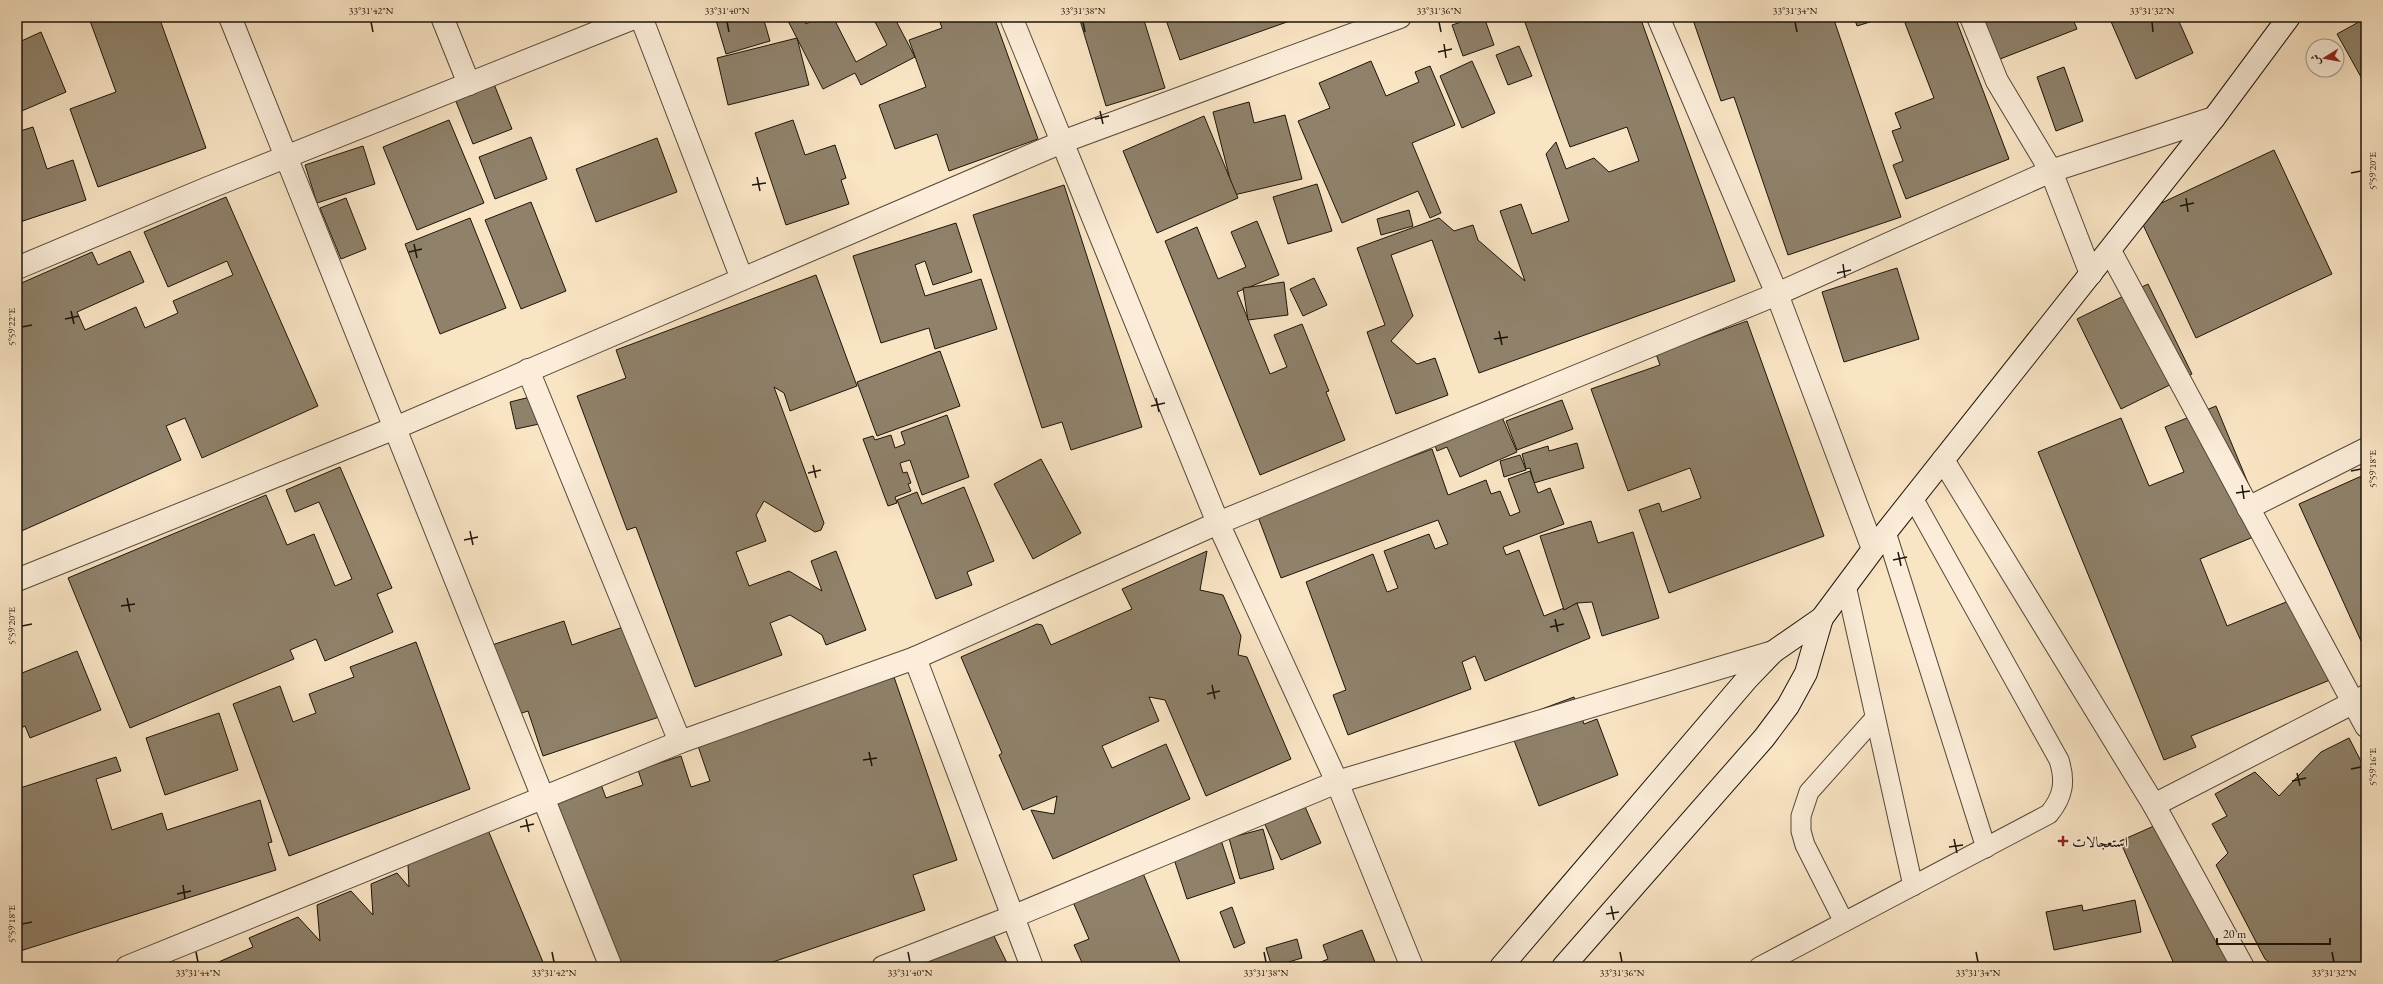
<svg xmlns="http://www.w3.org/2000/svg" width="2383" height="984" viewBox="0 0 2383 984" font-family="'EB Garamond',Amiri,serif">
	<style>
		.building { fill: #8f816a; stroke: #1d1509 }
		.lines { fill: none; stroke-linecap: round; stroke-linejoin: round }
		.service-casing { stroke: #544938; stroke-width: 21 }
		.minor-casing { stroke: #544938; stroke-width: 24 }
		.tertiary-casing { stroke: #544938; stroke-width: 24 }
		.secondary-casing { stroke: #1d1509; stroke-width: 24 }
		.service { stroke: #fbedd9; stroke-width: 19 }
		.minor { stroke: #fbedd9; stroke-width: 22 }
		.tertiary { stroke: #fbedd9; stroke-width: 22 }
		.secondary { stroke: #fbedd9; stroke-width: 22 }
		.ticks { fill: none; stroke: #1d1509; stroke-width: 1.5 }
		.poi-dot { fill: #8f2418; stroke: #fbedd9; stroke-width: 1.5 }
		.labels { text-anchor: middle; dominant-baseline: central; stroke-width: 3; stroke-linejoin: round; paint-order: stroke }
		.poi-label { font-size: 15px; fill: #1d1509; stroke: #fbedd9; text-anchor: start }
		.neatline { fill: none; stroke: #1d1509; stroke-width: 1.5 }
		.ticks-label { font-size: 10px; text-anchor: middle; fill: #1d1509 }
	</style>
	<rect width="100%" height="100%" fill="#f9e4c4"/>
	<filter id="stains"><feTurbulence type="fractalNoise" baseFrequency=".005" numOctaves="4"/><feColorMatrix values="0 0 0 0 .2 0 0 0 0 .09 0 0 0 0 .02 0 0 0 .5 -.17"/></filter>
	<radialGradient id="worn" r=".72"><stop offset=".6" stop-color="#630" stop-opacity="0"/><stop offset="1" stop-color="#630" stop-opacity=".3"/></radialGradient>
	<g class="building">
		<polygon points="159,17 206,148 98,187 70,109 116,92 89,18"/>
		<polygon points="715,17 763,17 770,41 726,54"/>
		<polygon points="786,17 802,17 806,24 819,17 833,17 856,62 887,45 873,18 894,17 915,57 861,85 855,73 823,89"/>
		<polygon points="938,17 994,17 1038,139 949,171 937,134 895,149 879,105 926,87 909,40 942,28"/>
		<polygon points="1079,17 1143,17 1165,88 1106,106"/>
		<polygon points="1165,17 1301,17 1180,60"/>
		<polygon points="1476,17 1484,17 1494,45 1463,56 1452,25"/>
		<polygon points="1523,17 1640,17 1735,281 1479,373 1432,240 1391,255 1413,316 1391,341 1417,364 1435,358 1448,395 1396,414 1367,332 1385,325 1357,248 1439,218 1454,231 1473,225 1478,240 1525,281 1500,211 1521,204 1532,234 1569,221 1546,154 1556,142 1566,169 1594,158 1609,172 1639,161 1627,127 1570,147"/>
		<polygon points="1692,17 1833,17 1901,217 1788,255 1734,97 1721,101"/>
		<polygon points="1854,17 1886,17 1857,26"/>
		<polygon points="1921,17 1955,17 2009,159 1906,199 1893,165 1903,161 1892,131 1901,128 1895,113 1934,98 1905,23"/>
		<polygon points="1979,17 2072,17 2077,29 1995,61"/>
		<polygon points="2109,17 2177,17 2193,53 2136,79"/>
		<polygon points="2366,18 2366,86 2337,34"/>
		<polygon points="41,32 66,92 17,113 17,43"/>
		<polygon points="797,38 809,85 728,105 717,58"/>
		<polygon points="1519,46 1532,76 1508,85 1496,55"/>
		<polygon points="1371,61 1386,96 1419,82 1415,72 1430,66 1455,125 1412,143 1441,213 1430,218 1418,191 1342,223 1298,121 1330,108 1319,83"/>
		<polygon points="1472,61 1495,113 1462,128 1440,76"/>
		<polygon points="2064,67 2083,121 2056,131 2037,77"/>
		<polygon points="494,84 512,129 473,144 455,99"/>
		<polygon points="1249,102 1254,123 1285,115 1302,179 1234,195 1213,112"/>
		<polygon points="1204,116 1238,198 1157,233 1123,151"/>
		<polygon points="449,120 484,203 417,230 383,147"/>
		<polygon points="793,120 805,155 835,145 846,178 841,180 849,204 786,225 755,133"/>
		<polygon points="33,127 47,169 73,160 86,200 20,222 17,212 17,132"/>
		<polygon points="531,137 547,179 495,199 479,157"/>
		<polygon points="657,138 677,192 596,222 576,169"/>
		<polygon points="363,146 375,184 317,203 305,165"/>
		<polygon points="2274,150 2332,274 2196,338 2138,214"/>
		<polygon points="1317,184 1332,231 1288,244 1273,197"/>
		<polygon points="1064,185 1142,427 1071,450 1062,422 1042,428 973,215"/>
		<polygon points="226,197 318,406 202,458 185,418 166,426 181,460 17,533 17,285 92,252 98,265 130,251 144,282 77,312 85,330 136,307 145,328 178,313 173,301 233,275 227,261 168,287 144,232"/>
		<polygon points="346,198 366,249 341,259 320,208"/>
		<polygon points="531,202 566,291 521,309 485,220"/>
		<polygon points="1409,210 1413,226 1381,235 1377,219"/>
		<polygon points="470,218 506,308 440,334 405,244"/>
		<polygon points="1257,221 1279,275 1237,292 1270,374 1287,367 1274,335 1302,324 1329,391 1326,392 1345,440 1260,475 1165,241 1197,227 1218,279 1246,267 1231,232"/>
		<polygon points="956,223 972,272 933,285 925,261 915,265 925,296 981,279 997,329 935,349 929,328 881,343 853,256"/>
		<polygon points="1897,268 1919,339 1844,362 1822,292"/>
		<polygon points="816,275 857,386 790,411 784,393 774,387 824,523 821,530 815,532 764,501 756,515 766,541 736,552 749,586 789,571 822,591 811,561 836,551 866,630 826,645 822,635 790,615 770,623 782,655 695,687 636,527 627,530 577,396 626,378 616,350"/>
		<polygon points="1314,278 1327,305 1303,316 1290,289"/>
		<polygon points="1284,282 1288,315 1248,320 1243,288"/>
		<polygon points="2148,284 2192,374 2121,409 2077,319"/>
		<polygon points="1747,321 1824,536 1669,593 1639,510 1659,503 1662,512 1701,498 1690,468 1628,491 1591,389 1660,365 1656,354"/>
		<polygon points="940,351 960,406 877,436 857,382"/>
		<polygon points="546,393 553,421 516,429 510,402"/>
		<polygon points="1562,400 1573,429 1517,450 1506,421"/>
		<polygon points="2216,406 2268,531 2200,559 2227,626 2306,594 2340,676 2191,736 2196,747 2164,760 2038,452 2121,418 2149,486 2184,472 2165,427"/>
		<polygon points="947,415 969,477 922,495 910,460 900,463 903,473 907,472 911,483 908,484 911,491 895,497 897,503 888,506 863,439 873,436 875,440 891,435 895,448 905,444 901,432"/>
		<polygon points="1502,417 1517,452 1460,477 1447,447 1437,451 1433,440 1452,432 1455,438"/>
		<polygon points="1577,443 1584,468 1534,483 1530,468 1526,469 1522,454 1548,446 1549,451"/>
		<polygon points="1432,449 1448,495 1486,480 1491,494 1500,491 1510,516 1520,512 1508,479 1530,471 1538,493 1550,488 1564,524 1503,547 1506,555 1519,550 1544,616 1577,603 1590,638 1485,681 1475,656 1462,662 1471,689 1348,735 1333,695 1346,690 1306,582 1373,554 1387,592 1398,588 1384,551 1429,534 1435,549 1448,544 1438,520 1281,578 1257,514"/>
		<polygon points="1520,455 1526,470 1504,477 1500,461"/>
		<polygon points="1041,459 1081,533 1033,559 994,484"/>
		<polygon points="340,467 392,588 377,594 393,632 325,661 316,639 290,650 294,659 130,728 68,578 266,495 287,545 314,534 335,586 352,579 319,502 295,512 286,490"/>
		<polygon points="2366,474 2366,652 2299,504"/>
		<polygon points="964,487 994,561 967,572 972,585 936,599 897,500 917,492 922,504"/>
		<polygon points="1591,521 1598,543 1633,532 1659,618 1602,636 1592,602 1577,603 1564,610 1540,536"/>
		<polygon points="1207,551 1200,590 1223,595 1241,636 1238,655 1247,657 1291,759 1206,796 1165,700 1149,697 1159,721 1102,746 1112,768 1166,744 1190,799 1053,859 1031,810 1054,814 1057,796 1023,810 999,755 1002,753 961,657 1037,624 1042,625 1051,645 1132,609 1122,589"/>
		<polygon points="564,621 572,645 640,621 671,713 543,756 528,711 510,717 486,647"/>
		<polygon points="416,642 470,789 289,856 233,704 280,686 293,722 316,713 309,694 354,677 350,667"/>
		<polygon points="77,651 101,710 30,738 25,726 17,730 17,675"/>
		<polygon points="894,677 957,860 913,875 925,910 767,964 766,967 609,967 543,798 599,779 606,798 643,785 638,770 681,756 691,787 710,781 698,746"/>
		<polygon points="1574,697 1584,724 1597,719 1618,775 1539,806 1507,722"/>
		<polygon points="219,713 238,770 165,795 146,738"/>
		<polygon points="2349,738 2366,771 2366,967 2276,967 2265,959 2216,865 2228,853 2212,824 2227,816 2215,794 2255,772 2279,796 2321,752"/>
		<polygon points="116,757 121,771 96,779 112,830 162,813 167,830 260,800 272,842 268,843 276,870 17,952 17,789"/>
		<polygon points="1302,800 1321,843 1281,860 1262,818"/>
		<polygon points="2163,822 2231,967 2172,967 2175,966 2120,841"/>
		<polygon points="1263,829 1274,869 1240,879 1229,838"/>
		<polygon points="488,830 545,967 207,967 253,947 249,938 298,917 320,941 317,905 351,891 373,915 371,884 397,873 409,887 408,864"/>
		<polygon points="1220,837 1235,883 1187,899 1172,853"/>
		<polygon points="1140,866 1182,967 1084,967 1074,945 1089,939 1070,895"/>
		<polygon points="2135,900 2141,932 2054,950 2046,912 2082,905 2083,911"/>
		<polygon points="1232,907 1245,943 1234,948 1220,912"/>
		<polygon points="990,928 1009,967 908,967"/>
		<polygon points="1362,930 1377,967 1309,967 1328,959 1323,945"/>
		<polygon points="1297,939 1302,958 1272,967 1266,948"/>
	</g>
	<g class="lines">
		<defs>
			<g id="service">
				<polyline points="1886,532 1986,848"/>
				<polyline points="1846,585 1913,886"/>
				<polyline points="1844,922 1805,845 1801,831 1801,816 1809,792 1875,718"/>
				<path d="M1759,967L2049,814C2063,797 2066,782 2059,760L1913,498"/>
			</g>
			<g id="minor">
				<polyline points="230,17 611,967"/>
				<polyline points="442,17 469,84"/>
				<polyline points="641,17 742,279"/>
				<polyline points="1658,17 1777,294 1873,549"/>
				<polyline points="1971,17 1997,81 2051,171 2091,274"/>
				<polyline points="2110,251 2366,726"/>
				<polyline points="17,268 208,188 636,17"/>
				<polyline points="528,370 680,742"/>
				<polyline points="1943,460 2154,805 2243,967"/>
				<polyline points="2248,508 2366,449"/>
				<polyline points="17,580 395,428 1062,142 1400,17"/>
				<polyline points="915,658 1032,967"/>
				<polyline points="2154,805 2366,696"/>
				<polyline points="127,967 680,742 915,658 1218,523 1777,294 2051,171 2214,118"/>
				<polyline points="883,967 1012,917 1337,782 1773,652"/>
			</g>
			<polyline id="tertiary" points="1011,17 1218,523 1337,782 1412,967"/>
			<g id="secondary">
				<polyline points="1501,967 1747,679 1773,652 1822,618 1886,532 2214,118 2289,17"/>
				<polyline points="1563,967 1764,738 1788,706 1806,673 1822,618"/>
			</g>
		</defs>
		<use href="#service" class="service-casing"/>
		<use href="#minor" class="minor-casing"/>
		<use href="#tertiary" class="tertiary-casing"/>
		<use href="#secondary" class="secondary-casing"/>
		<use href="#service" class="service"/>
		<use href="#minor" class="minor"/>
		<use href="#tertiary" class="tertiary"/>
		<use href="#secondary" class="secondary"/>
	</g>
	<path class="ticks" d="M371,22L373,32M727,22L729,32M1083,22L1085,32M1439,22L1441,32M1795,22L1797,32M2152,22L2153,32M1444,44L1446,58M1438,52L1452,49M1100,111L1103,124M1095,119L1109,116M2351,173L2361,171M757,177L760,191M752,185L766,183M2186,198L2188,212M2180,206L2194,203M414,244L417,258M409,252L422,249M1843,264L1845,278M1837,273L1851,270M71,311L74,324M65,319L79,316M22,327L32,325M1499,331L1502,345M1494,339L1508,337M1156,398L1159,412M1151,406L1165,403M813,465L816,478M2351,471L2361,469M808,473L821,470M2242,485L2244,499M2236,493L2250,491M470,531L473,545M464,540L478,537M1898,552L1901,566M1893,560L1907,557M127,598L130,612M121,606L135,604M1555,619L1558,632M22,626L32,624M1550,627L1564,624M1212,685L1215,699M1207,694L1220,691M869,752L872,766M863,760L877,758M2351,769L2361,767M2297,773L2300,786M2292,781L2306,778M526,819L529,832M520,827L534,824M1954,839L1957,853M1949,847L1963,845M183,885L185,899M177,894L191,891M1611,906L1614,920M1606,914L1619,912M22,924L32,922M196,952L198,962M552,952L554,962M908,952L910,962M1264,952L1266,962M1620,952L1622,962M1976,952L1978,962M2332,952L2334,962"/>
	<path class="poi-dot" d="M2061 835h4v4h4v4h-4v4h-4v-4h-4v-4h4z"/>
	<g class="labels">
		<g class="poi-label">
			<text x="2072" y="841">استعجالات</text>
		</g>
	</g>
	<rect width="2383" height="984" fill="none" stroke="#f9e4c4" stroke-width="44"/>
	<g transform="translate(2325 58) rotate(259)"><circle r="19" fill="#fbedd9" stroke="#a29786"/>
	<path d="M0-3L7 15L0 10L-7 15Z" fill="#8f2418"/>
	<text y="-6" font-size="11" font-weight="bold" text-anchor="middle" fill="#1d1509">ش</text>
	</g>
	<path d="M2217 938v6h113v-6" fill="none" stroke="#1d1509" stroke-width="2"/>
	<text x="2223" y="938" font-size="12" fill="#1d1509" stroke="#fbedd9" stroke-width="3" paint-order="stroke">20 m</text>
	<rect x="22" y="22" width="2339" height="940" class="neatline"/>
	<g class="ticks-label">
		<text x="371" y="14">33°31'42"N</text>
		<text x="727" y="14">33°31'40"N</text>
		<text x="1083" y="14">33°31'38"N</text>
		<text x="1439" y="14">33°31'36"N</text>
		<text x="1795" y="14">33°31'34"N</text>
		<text x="2152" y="14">33°31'32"N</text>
		<text transform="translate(2372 171) rotate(-90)" y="4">5°59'20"E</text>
		<text transform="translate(11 327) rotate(-90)" y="4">5°59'22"E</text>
		<text transform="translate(2372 469) rotate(-90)" y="4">5°59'18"E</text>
		<text transform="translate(11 626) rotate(-90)" y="4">5°59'20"E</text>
		<text transform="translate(2372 767) rotate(-90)" y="4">5°59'16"E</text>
		<text transform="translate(11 924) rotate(-90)" y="4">5°59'18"E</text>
		<text x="198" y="976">33°31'44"N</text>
		<text x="554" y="976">33°31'42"N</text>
		<text x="910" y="976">33°31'40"N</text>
		<text x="1266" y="976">33°31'38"N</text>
		<text x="1622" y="976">33°31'36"N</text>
		<text x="1978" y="976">33°31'34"N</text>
		<text x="2334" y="976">33°31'32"N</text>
	</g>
	<rect width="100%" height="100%" filter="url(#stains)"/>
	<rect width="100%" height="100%" fill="url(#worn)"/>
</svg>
